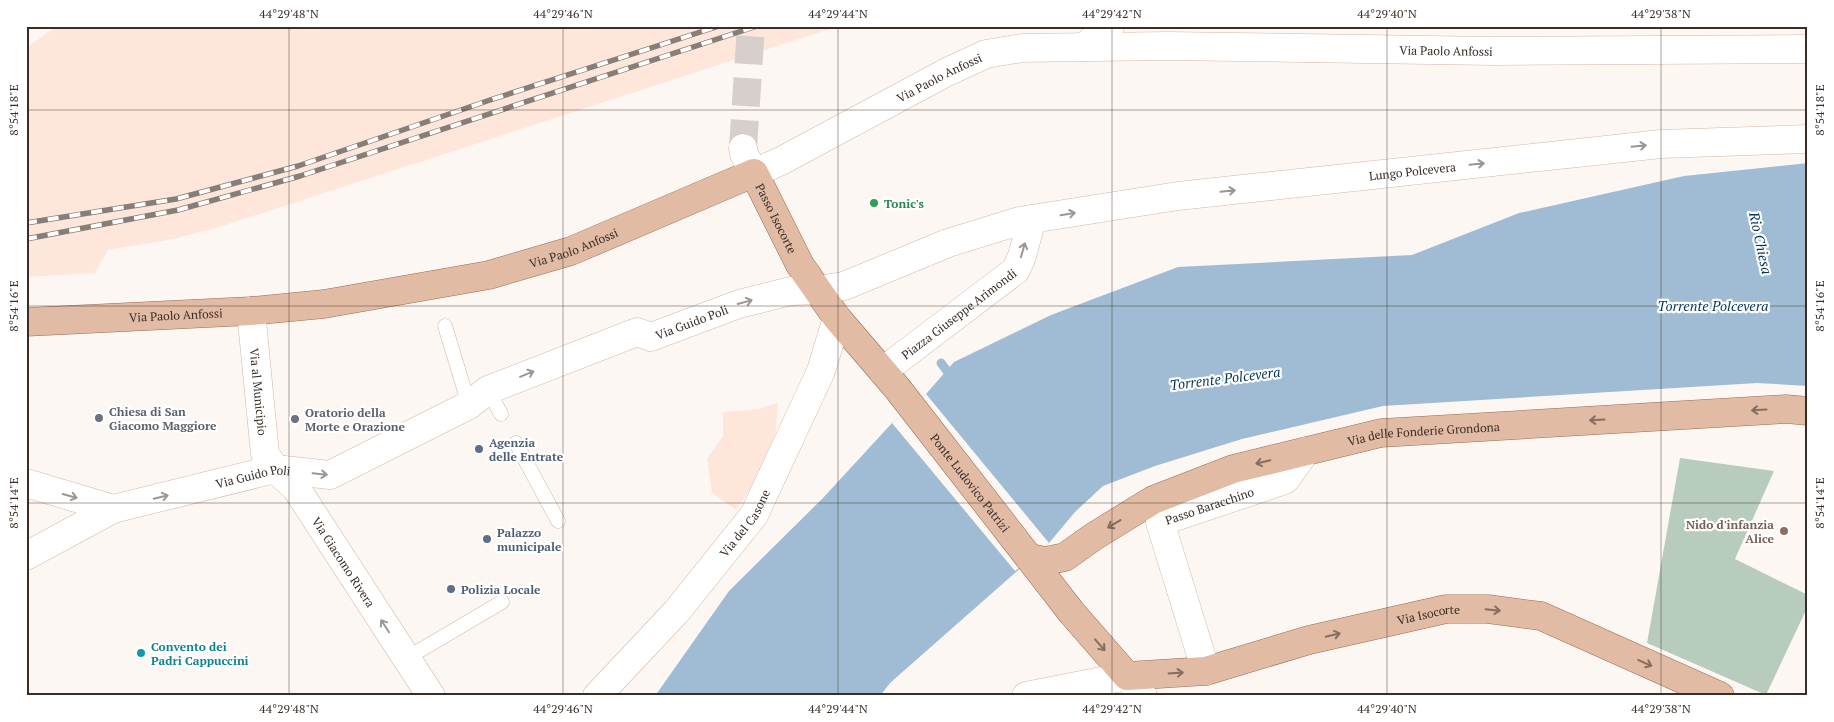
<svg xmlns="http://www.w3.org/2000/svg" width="1834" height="722" viewBox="0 0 1834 722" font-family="'PT Serif',serif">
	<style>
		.built { fill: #fee7da }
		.green { fill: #b7ccbd }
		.water { fill: #a0bcd4 }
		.pier { fill: #fdf7f4 }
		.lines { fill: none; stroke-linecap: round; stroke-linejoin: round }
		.stream { stroke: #a0bcd4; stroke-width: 9 }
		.secondary-tunnel { stroke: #d6cfcb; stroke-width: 28; stroke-dasharray: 28 14; stroke-linecap: butt }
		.lane-casing { stroke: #d4b6a5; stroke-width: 15 }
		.street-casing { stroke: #d4b6a5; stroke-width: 29 }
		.secondary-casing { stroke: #d4b6a5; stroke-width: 29 }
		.primary-casing { stroke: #9a6c52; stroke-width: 29 }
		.lane { stroke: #fff; stroke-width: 14 }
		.street { stroke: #fff; stroke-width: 28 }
		.secondary { stroke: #fff; stroke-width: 28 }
		.primary { stroke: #e2bba5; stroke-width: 28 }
		.rail-casing { stroke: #877e78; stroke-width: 5.5 }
		.rail { stroke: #fff; stroke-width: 4; stroke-dasharray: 11; stroke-linecap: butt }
		.oneway { stroke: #9c9692 }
		.oneway2 { stroke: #856d5f }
		.ticks { fill: none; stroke: #392d26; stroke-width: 1; stroke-opacity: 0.45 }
		.leisure-dot { fill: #2e9e5b; stroke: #fff; stroke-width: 2 }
		.worship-dot { fill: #6b7280; stroke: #fff; stroke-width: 2 }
		.service-dot { fill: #5c6f8a; stroke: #fff; stroke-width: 2 }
		.education-dot { fill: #8d6e63; stroke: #fff; stroke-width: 2 }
		.culture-dot { fill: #0f9aa8; stroke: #fff; stroke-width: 2 }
		.labels { text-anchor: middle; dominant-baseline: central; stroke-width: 4.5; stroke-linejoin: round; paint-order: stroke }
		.street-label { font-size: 12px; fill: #392d26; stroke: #fff }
		.leisure-label { font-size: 12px; font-weight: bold; fill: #27864d; stroke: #fff; text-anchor: start }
		.worship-label { font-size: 12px; font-weight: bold; fill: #5b616d; stroke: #fff; text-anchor: start }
		.service-label { font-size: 12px; font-weight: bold; fill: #4e5e75; stroke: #fff; text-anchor: start }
		.education-label { font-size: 12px; font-weight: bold; fill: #785e54; stroke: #fff; text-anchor: end }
		.culture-label { font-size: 12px; font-weight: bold; fill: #0d838f; stroke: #fff; text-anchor: start }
		.water-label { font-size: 14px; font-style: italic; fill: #053758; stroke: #fff }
		.neatline { fill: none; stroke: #392d26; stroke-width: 2 }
		.ticks-label { font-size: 12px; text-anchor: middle; fill: #392d26 }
	</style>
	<rect width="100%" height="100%" fill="#fdf7f4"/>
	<g class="built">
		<polygon points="57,26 839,26 216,228 173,239 108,250 95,273 26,277 26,48"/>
		<polygon points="778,403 775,438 761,473 736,510 712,493 707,459 723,436 723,412 758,409"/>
	</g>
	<polygon class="green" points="1680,458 1774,471 1735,559 1808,595 1808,606 1766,695 1647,643"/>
	<polygon class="water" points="1808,163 1808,386 1757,383 1383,406 1242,439 1155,466 1103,486 1075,512 1049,543 890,683 880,696 655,696 729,591 823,498 892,423 926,394 954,362 1051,315 1178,267 1412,255 1519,213 1684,176"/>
	<polygon class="pier" points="926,394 1049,543 1015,571 892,423"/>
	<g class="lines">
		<polyline class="stream" points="941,363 953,379"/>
		<polyline class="secondary-tunnel" points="743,148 751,26"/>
		<defs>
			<g id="lane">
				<polyline points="445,326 469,405"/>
				<polyline points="488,390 501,414"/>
				<polyline points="516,443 558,521"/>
				<polyline points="407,658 502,602"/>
			</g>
			<g id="street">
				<polyline points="1084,47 1110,26"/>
				<path id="s1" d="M251,311L265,454L275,469L296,488L431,696"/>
				<path id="s2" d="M883,371L1016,270L1022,256L1032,219"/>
				<path id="s3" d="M26,483L113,509L275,469L330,475L469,405L488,390L637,332L651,337L739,304L791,291L817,290L844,286L948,243L1019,221L1178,196L1661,144L1808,139"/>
				<polyline points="26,556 113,509"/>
				<path id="s4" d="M1206,671L1160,522L1285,480L1306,451"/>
				<polyline points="1127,676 1143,696"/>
				<path id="s5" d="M597,696L677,611L754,515L821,371L837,318"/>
			</g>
			<g id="secondary">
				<path id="s6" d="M743,148L744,154L754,173L781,161L947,72L986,54L1022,48L1168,46L1493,51L1808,49"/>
				<polyline points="1026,696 1127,676"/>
			</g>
			<g id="primary">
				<path id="s7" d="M26,322L251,311L324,304L489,275L571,251L754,173L800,265L837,318L897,388L1072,613L1127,676L1206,671L1309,640L1446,609H1488L1541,616L1720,696"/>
				<path id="s8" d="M1030,558L1046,561L1065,557L1093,537L1153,500L1233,469L1381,433L1786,409L1808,411"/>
			</g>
		</defs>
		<use href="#lane" class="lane-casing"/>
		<use href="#street" class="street-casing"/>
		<use href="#secondary" class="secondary-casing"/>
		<use href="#primary" class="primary-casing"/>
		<use href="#lane" class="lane"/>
		<use href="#street" class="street"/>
		<use href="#secondary" class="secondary"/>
		<use href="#primary" class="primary"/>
		<defs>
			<g id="rail">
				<polyline points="26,223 176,199 298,166 490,100 719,26"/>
				<polyline points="26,239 178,210 300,176 757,26"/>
			</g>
		</defs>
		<use href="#rail" class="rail-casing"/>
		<use href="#rail" class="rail"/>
	</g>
	<defs><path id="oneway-shaft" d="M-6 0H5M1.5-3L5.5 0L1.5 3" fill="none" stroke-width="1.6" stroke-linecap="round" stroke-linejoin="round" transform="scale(1.25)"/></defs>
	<g class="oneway">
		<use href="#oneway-shaft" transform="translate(1639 146) rotate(-6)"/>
		<use href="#oneway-shaft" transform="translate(1477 164) rotate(-6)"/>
		<use href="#oneway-shaft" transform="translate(1228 191) rotate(-6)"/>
		<use href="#oneway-shaft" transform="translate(1068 214) rotate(-9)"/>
		<use href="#oneway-shaft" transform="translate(1023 250) rotate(-74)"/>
		<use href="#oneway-shaft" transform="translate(745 302) rotate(-15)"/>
		<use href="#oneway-shaft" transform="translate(527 374) rotate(-22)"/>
		<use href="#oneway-shaft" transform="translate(320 474) rotate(6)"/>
		<use href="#oneway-shaft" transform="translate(70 496) rotate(16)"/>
		<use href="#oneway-shaft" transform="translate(161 497) rotate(-14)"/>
		<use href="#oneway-shaft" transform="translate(385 626) rotate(-123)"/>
	</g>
	<g class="oneway2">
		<use href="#oneway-shaft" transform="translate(1759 410) rotate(177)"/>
		<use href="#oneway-shaft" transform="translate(1597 420) rotate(177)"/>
		<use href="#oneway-shaft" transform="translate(1263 462) rotate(166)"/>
		<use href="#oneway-shaft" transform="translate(1114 524) rotate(149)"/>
		<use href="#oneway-shaft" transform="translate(1493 610) rotate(6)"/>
		<use href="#oneway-shaft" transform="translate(1333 635) rotate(-13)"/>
		<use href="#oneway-shaft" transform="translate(1100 645) rotate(49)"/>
		<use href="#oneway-shaft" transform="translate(1645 663) rotate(24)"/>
		<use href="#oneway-shaft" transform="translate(1176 673) rotate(-4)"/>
	</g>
	<path class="ticks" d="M289,26V696M563,26V696M838,26V696M1112,26V696M1387,26V696M1661,26V696M26,110H1808M26,306H1808M26,503H1808"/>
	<circle class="leisure-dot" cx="874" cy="203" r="5"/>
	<g class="worship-dot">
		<circle cx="99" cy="418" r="5"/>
		<circle cx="295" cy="419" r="5"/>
	</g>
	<g class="service-dot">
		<circle cx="479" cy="449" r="5"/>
		<circle cx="487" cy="539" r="5"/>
		<circle cx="451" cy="589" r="5"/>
	</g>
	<circle class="education-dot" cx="1784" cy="531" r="5"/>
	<circle class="culture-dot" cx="141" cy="653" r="5"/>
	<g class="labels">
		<g class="street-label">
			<text stroke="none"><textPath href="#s6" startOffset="749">Via Paolo Anfossi</textPath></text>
			<text stroke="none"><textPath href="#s6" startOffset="236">Via Paolo Anfossi</textPath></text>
			<text stroke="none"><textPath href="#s3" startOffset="1452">Lungo Polcevera</textPath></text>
			<text stroke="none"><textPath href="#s7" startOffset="801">Passo Isocorte</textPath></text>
			<text stroke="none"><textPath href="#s7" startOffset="555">Via Paolo Anfossi</textPath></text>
			<text stroke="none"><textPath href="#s2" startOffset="95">Piazza Giuseppe Arimondi</textPath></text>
			<text stroke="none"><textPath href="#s7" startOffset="150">Via Paolo Anfossi</textPath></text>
			<text stroke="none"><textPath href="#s3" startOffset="711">Via Guido Poli</textPath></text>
			<text stroke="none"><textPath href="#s1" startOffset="81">Via al Municipio</textPath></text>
			<text stroke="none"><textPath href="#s8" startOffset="421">Via delle Fonderie Grondona</textPath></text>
			<text stroke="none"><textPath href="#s3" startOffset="235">Via Guido Poli</textPath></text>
			<text stroke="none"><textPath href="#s7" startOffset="1130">Ponte Ludovico Patrizi</textPath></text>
			<text stroke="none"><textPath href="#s4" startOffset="208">Passo Baracchino</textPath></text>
			<text stroke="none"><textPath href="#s5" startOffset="228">Via del Casone</textPath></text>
			<text stroke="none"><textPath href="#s1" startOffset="278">Via Giacomo Rivera</textPath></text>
			<text stroke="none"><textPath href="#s7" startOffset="1688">Via Isocorte</textPath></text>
		</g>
		<g class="leisure-label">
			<text x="884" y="203">Tonic's</text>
		</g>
		<g class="worship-label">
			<text x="109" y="411">Chiesa di San<tspan x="109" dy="14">Giacomo Maggiore</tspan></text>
			<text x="305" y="412">Oratorio della<tspan x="305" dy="14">Morte e Orazione</tspan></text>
		</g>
		<g class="service-label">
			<text x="489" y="442">Agenzia<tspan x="489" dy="14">delle Entrate</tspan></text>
			<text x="497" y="532">Palazzo<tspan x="497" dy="14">municipale</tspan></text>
			<text x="461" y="589">Polizia Locale</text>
		</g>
		<g class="education-label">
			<text x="1774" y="524">Nido d'infanzia<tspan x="1774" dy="14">Alice</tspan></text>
		</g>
		<g class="culture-label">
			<text x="151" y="646">Convento dei<tspan x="151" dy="14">Padri Cappuccini</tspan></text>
		</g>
		<g class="water-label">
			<text transform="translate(1761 243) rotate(78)">Rio Chiesa</text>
			<text x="1713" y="305">Torrente Polcevera</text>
			<text transform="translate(1225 378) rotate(-7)">Torrente Polcevera</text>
		</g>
	</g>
	<rect width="1834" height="722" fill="none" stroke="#ffffff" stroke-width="55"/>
	<rect x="28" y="28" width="1778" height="666" class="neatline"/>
	<g class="ticks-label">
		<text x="289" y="18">44°29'48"N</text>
		<text x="563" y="18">44°29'46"N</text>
		<text x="838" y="18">44°29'44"N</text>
		<text x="1112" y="18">44°29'42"N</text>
		<text x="1387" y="18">44°29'40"N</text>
		<text x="1661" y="18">44°29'38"N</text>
		<text transform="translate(1820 110) rotate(-90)" y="4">8°54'18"E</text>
		<text transform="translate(14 110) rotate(-90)" y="4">8°54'18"E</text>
		<text transform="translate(1820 306) rotate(-90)" y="4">8°54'16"E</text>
		<text transform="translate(14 306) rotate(-90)" y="4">8°54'16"E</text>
		<text transform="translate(1820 503) rotate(-90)" y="4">8°54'14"E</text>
		<text transform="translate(14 503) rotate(-90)" y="4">8°54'14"E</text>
		<text x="289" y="713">44°29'48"N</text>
		<text x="563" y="713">44°29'46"N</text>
		<text x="838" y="713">44°29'44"N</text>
		<text x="1112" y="713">44°29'42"N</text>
		<text x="1387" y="713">44°29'40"N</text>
		<text x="1661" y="713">44°29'38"N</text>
	</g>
</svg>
